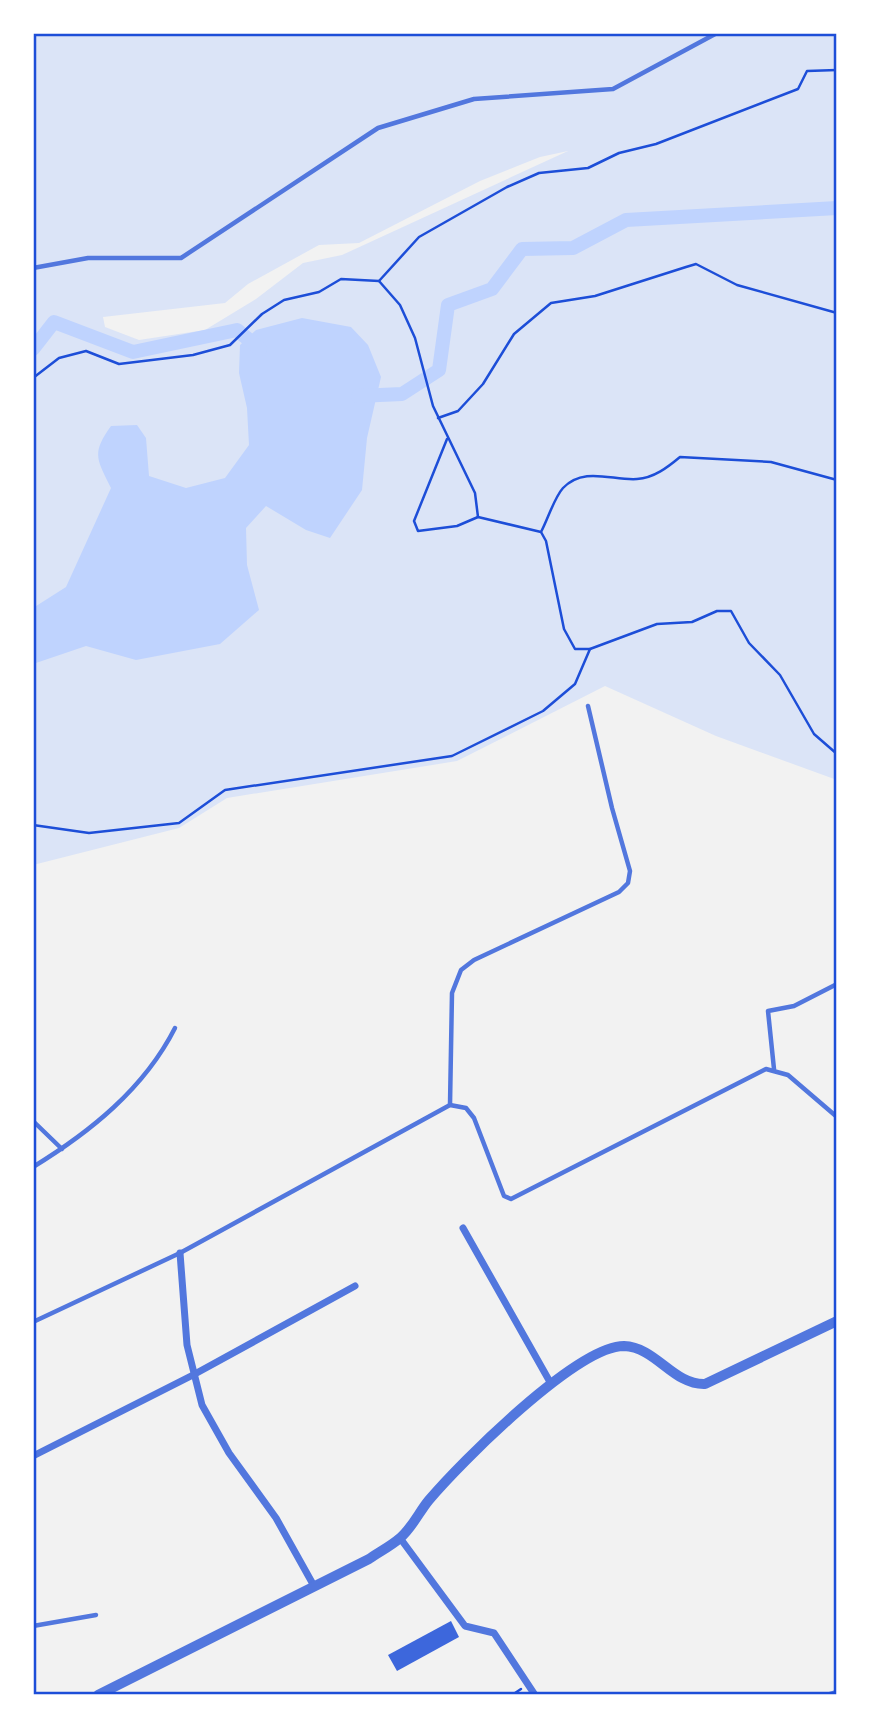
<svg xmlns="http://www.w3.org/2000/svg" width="870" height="1728" viewBox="0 0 870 1728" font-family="Signika,sans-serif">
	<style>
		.green { fill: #dbe4f7; fill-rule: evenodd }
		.water { fill: #bfd3fe }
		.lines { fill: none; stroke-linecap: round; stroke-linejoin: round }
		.canal { stroke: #bfd3fe; stroke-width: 14 }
		.building { fill: #3d67dc }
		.path { stroke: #1d4ed8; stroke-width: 2.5 }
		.service { stroke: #5277de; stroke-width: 4.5 }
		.minor { stroke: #5277de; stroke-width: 7 }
		.tertiary { stroke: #5277de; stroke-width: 10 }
		.neatline { fill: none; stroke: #1d4ed8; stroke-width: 2.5 }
	</style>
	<rect width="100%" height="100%" fill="#f2f2f2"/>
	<path class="green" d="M33,33H837V780L716,736L605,686L457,761L227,798L179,828L33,865ZM568,151L342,255L303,263L256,299L205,330L139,340L105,327L103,317L225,303L248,284L319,245L359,243L480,181L540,157Z"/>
	<path class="water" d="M302,318L351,327L368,345L381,377L367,438L362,490L330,538L306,530L266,506L246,528L247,565L259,610L220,644L136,660L86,646L33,664V608L66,587L111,488C97,459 91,454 111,426L137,425L146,438L149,476L186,488L225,478L249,445L247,408L239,373L240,345L256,330Z"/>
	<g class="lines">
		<g class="canal">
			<polyline points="33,349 54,322 133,352 237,330 260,349"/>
			<polyline points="358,396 402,394 439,370 448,305 492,289 522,249 573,248 626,220 837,208"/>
		</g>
	</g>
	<polygon class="building" points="451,1621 459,1637 397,1671 388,1655"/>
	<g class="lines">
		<g class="path">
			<polyline points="379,281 419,237 507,187 539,173 588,168 619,153 656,144 798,89 807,71 837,70"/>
			<polyline points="33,378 59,358 86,351 119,364 193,355 230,345 262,314 284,300 319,292 341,279 379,281 400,305 415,338 433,406 475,493 478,517 541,532 546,541 564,629 575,649 590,649 575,684 543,711 452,756 225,790 179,823 89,833 33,825"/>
			<polyline points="438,418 458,411 483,384 514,334 551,303 595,296 686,267 696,264 737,285 837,313"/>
			<polyline points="447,439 414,521 418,531 457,526 478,517"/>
			<path d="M541,532C548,519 554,498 563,488C584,466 613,481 637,479C654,478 668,467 680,457L771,462L837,480"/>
			<polyline points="590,649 657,624 692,622 717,611 731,611 749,643 780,675 814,734 837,754"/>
			<polyline points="512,1695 521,1689"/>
		</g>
		<g class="service">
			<polyline points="33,268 88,258 181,258 378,128 474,99 613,89 717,33"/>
			<polyline points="774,1069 768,1011 794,1006 837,984"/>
			<polyline points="450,1105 452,993 461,970 474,960 619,892 628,883 630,871 612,808 588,706"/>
			<polyline points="33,1121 62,1149"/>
			<path d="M33,1167C90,1132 144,1089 175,1028"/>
			<polyline points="33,1322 180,1253 450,1105 466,1108 474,1118 504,1196 511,1199 766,1069 788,1075 837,1117"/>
			<polyline points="33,1626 96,1615"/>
			<polyline points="827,1695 837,1692"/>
		</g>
		<g class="minor">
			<polyline points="463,1228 550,1382"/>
			<polyline points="180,1253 187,1345 202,1405 229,1453 276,1518 314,1586"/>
			<polyline points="33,1456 193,1375 355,1286"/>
			<polyline points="400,1538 465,1626 494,1633 535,1695"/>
		</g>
		<path class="tertiary" d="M98,1695L369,1559C379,1552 391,1546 400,1538C412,1528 419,1512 429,1500C461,1462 577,1346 624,1346C656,1347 673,1385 705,1384L837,1321"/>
	</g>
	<rect width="870" height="1728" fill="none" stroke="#ffffff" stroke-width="70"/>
	<rect x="35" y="35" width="800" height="1658" class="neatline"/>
</svg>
